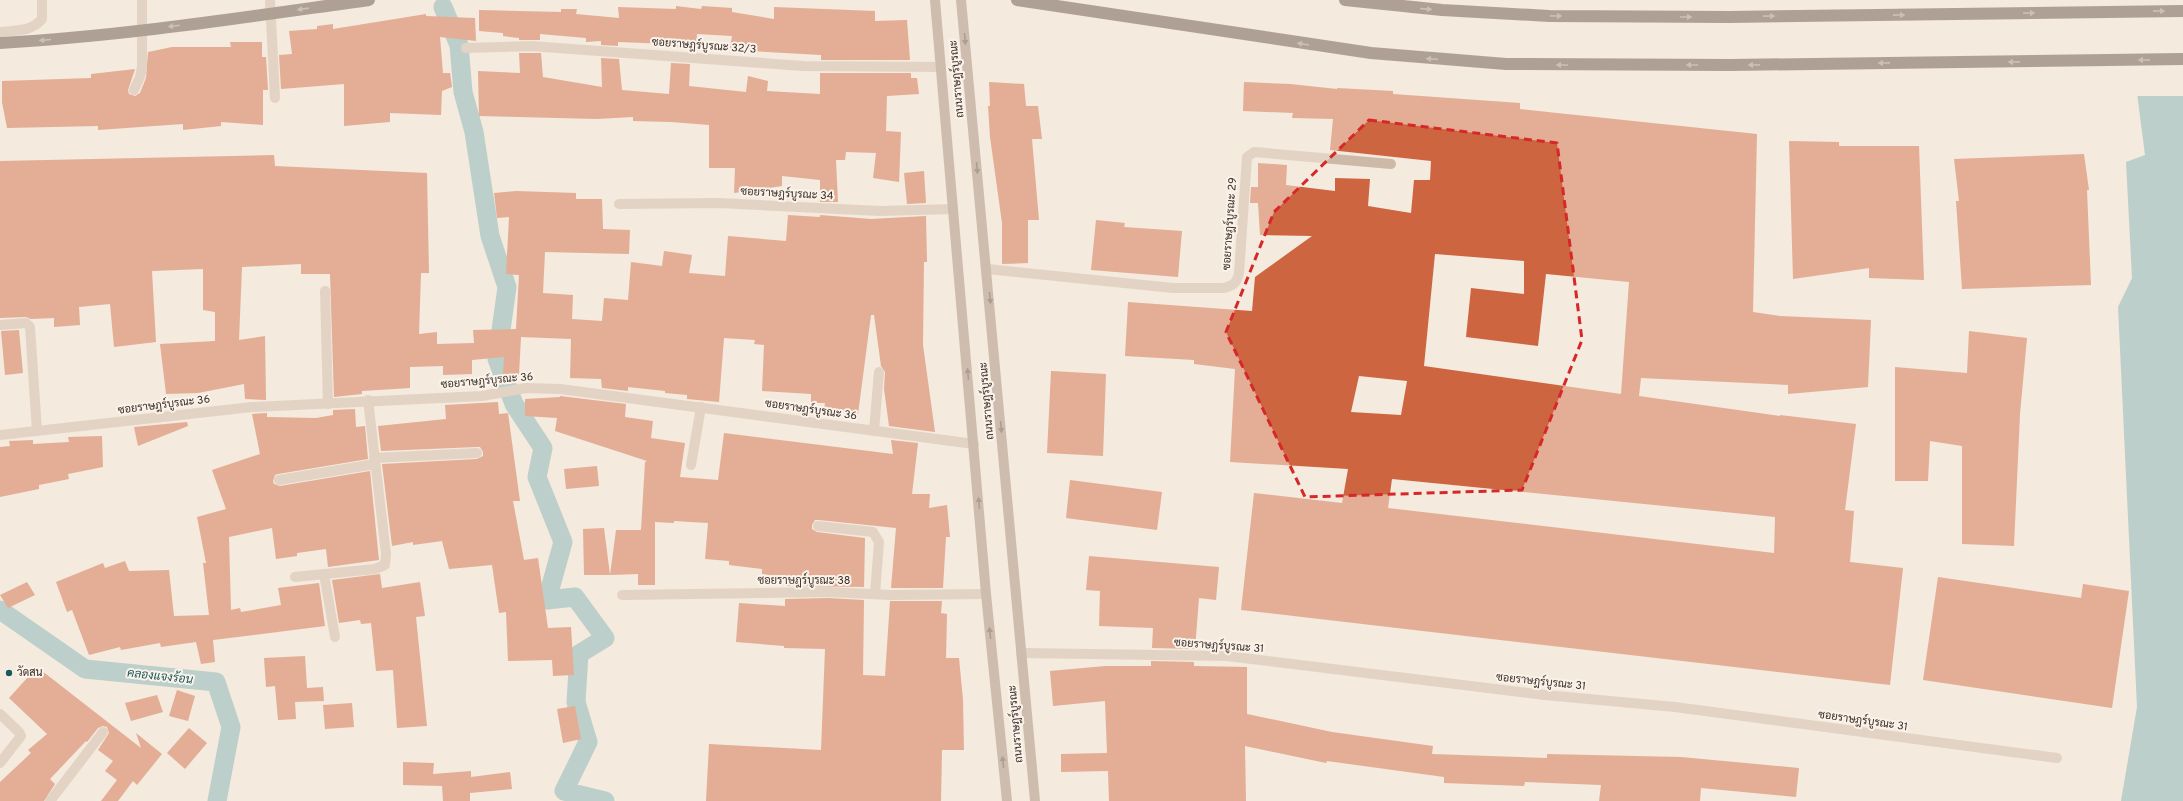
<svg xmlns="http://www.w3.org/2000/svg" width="2183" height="801" viewBox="0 0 2183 801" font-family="Overpass,Sarabun,sans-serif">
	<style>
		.water { fill: #7ab0b3 }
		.pier { fill: #f4eadd }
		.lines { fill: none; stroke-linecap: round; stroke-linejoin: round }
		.canal { stroke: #7ab0b3; stroke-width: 19 }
		.building { fill: #ce6541; fill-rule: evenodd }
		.street { stroke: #cdb9a8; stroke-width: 10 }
		.secondary { stroke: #a18879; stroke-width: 10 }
		.highway { stroke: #5b483f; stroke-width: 12 }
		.highway-bridge { stroke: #5b483f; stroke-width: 12 }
		.oneway { fill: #9b8c83 }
		.oneway2 { fill: #54443d }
		.marked { fill: none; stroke: #d62828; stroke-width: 3; stroke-dasharray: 8 5; stroke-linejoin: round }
		.poi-dot { fill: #1b595e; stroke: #fbf3ea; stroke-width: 1.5 }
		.labels { text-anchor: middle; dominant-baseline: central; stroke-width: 4; stroke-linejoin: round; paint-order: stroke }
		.street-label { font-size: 11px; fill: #3a2e29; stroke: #fbf3ea }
		.poi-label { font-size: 11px; fill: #3a2e29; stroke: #fbf3ea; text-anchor: start }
		.water-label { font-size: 12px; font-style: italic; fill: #1b595e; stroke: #fbf3ea }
	</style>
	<rect width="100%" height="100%" fill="#f4eadd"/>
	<polygon class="water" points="2183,0 2183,801 2121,801 2137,707 2118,307 2132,278 2126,162 2145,155 2137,93"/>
	<polygon class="pier" points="2122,0 2183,0 2183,96 2135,96"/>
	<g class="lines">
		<g class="canal">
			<polyline points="443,7 459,45 463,92 474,132 490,236 507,287 497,359 514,404 543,448 537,477 563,542 547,600 575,597 605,638 579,654 576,702 588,742 564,791 605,801"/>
			<polyline points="0,610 85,669 216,682 231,727 217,801"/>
		</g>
	</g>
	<g class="building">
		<polygon points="676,6 701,9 702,6 732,8 732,12 774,19 774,7 875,11 875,21 907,20 910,60 821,60 821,55 749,51 730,48 732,36 697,34 696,46 690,48 671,47 671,44 618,42 618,46 601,45 601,41 586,42 586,38 540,34 540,40 519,40 519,38 503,36 503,33 479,31 479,10 561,12 561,9 577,9 576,14 619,18 618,7 676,9"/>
		<polygon points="426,14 426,16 475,18 476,41 440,37 443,73 450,73 452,87 442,91 441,115 390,113 390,122 344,126 344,84 281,89 279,55 292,54 289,31 317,29 317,26 333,24 333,29"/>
		<polygon points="230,42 262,42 262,57 266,57 268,90 263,90 263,125 221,122 221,126 183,130 183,124 98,130 98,126 7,128 2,102 2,81 91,78 91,74 135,69 128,90 129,94 135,96 140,93 146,78 148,52 172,47 231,47"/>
		<polygon points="519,53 541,53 543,77 602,87 601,58 619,59 622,90 669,94 671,63 690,64 689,86 746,92 748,76 768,81 767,91 820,94 820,73 911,73 911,78 917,78 919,94 887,96 886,131 901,132 899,182 873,178 876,153 846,152 845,160 836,160 838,202 820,202 820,180 782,176 782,186 734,193 735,168 709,168 709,125 671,122 633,121 633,117 597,119 479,116 478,71 520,73"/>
		<polygon points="989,82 1024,84 1026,106 1038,106 1042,139 1032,139 1039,220 1028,220 1028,263 1002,264 1002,223 990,137 988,106 990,106"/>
		<path d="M1244,82L1290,84L1337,89V88L1393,91V94L1520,103V109L1757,134L1753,312L1780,316L1871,320L1868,387L1788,394V385L1641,378L1639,396L1780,416V415L1856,424L1845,510L1854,511L1850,562L1903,568L1890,685L1241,610L1254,493L1342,503L1348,469L1230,462L1235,369L1194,364V360L1125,356L1128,302L1252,311L1255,277L1312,236L1260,235L1258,203H1250L1251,187H1258V163L1287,165L1286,185L1335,191V178L1370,179L1368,206L1411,213L1414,180H1430L1431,161L1330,150L1333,119L1292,118L1293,113L1243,111ZM1435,254L1524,261V294L1471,288L1466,337L1538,346L1546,274L1629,282L1621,394L1424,366ZM1359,376L1407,381L1401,415L1351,412ZM1392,479L1775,517L1774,553L1388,508Z"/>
		<polygon points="1789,141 1839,142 1839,146 1919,146 1924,280 1869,278 1869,268 1793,279"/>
		<polygon points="2084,154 2089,190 2087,190 2091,285 1962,289 1956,201 1959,201 1954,159"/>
		<polygon points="274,155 275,166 427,173 429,273 421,273 419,334 437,332 437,344 474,343 473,330 516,329 519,275 506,274 509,217 497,218 494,193 516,191 576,193 576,199 602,199 603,229 630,230 629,254 545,252 543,293 573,295 572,319 602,321 604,298 628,300 631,262 662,266 664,251 692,255 689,273 725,276 728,236 786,241 788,215 820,217 820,215 871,219 926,216 927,262 924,262 923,345 935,432 889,426 884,389 885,372 881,366 874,315 871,315 858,414 824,410 825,403 811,403 811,394 762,391 764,345 754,344 755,340 724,338 719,402 687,399 687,395 665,393 665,391 628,387 628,391 602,388 601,379 570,378 571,339 521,337 519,375 503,374 504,357 472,360 472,374 443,375 443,366 410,367 410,388 362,391 362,394 334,397 330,274 301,274 301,264 242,267 239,340 265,336 266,400 245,399 244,384 198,393 166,394 160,344 215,341 215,312 203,310 203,269 152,271 156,342 114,347 110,304 79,307 80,325 54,327 54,318 31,319 26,317 0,318 0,161"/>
		<polygon points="924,171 926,203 907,204 904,173"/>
		<polygon points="1096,220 1125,223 1124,227 1182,231 1178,277 1091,270"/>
		<polygon points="19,330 23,373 5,375 1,331"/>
		<polygon points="1969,331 2027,338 2020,414 2014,546 1962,544 1962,446 1930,441 1928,481 1895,481 1895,367 1967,373"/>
		<polygon points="1051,371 1106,374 1103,456 1047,453"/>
		<polygon points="560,396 626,404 625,417 653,421 651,438 685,443 680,477 718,480 724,433 893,454 891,440 918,443 912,494 930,494 929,508 947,505 950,537 946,537 943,588 891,588 896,528 819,520 815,520 812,525 812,529 817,532 865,538 864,587 785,586 786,577 762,574 762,569 729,565 729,561 705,559 708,523 674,521 674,523 655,522 655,585 638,585 638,574 610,575 616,530 641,530 645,462 647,461 555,431 557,418 525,416 525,399 560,397"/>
		<polygon points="498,402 499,414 508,413 520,501 513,501 524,560 538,558 548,628 571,627 574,675 553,676 552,660 508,661 506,612 499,613 492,565 449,569 442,541 413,545 413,542 392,546 382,464 477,459 483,456 483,452 480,447 477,447 381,451 378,426 446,419 445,405"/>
		<polygon points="355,409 356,427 365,426 368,459 278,474 275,475 273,481 274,484 280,486 370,471 379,560 328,567 326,549 297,553 297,556 276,559 272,528 229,537 231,610 240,608 241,612 281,605 278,588 319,583 325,626 213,640 215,662 201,664 196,642 161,647 160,643 121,650 120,647 89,655 72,610 67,612 56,582 103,563 105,568 125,561 129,571 169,570 174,616 209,615 203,563 206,563 197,517 226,509 212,470 260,454 252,414 267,413 267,417 316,418 333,415 333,410"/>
		<polygon points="187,422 188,426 138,446 134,427"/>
		<polygon points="102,436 103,467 68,474 69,479 39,485 39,489 0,497 0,447 10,446 9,441 33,440 33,444 69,442 68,437"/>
		<polygon points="597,466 599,486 566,489 564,469"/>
		<polygon points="1070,480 1162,492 1157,530 1066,518"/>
		<polygon points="604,528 610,575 584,575 583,529"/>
		<polygon points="1089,556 1219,567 1216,600 1199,598 1195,649 1152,648 1153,628 1099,626 1100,591 1086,590"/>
		<polygon points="380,574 382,588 420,582 425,616 416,617 427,726 397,728 393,670 376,671 371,623 361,624 360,620 339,623 332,580"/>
		<polygon points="1938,577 2081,598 2083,584 2129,591 2112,708 1923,680"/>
		<polygon points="27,582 35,595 8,608 0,595"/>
		<polygon points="828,598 864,600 863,675 885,676 890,601 942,601 941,613 947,614 946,658 959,658 963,700 964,750 942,750 941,801 706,801 709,744 821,750 825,649 784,648 784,646 736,642 739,603 785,606 785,599"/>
		<polygon points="305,656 307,688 323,687 324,701 295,702 296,719 278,720 275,686 266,687 264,658"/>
		<polygon points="1151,661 1194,662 1194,666 1247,667 1247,714 1332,732 1433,746 1432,754 1547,758 1547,754 1681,757 1799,768 1796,797 1701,788 1700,801 1599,801 1601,785 1525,782 1524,786 1444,783 1444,777 1327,761 1326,763 1245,746 1246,801 1109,801 1108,771 1061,772 1061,754 1107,753 1105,701 1053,706 1050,671 1105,666 1151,666"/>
		<polygon points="37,667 141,748 136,733 162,754 137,785 133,781 118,801 101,801 117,780 105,771 113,761 98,750 109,733 107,727 103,726 98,728 87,742 86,741 50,779 55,784 44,801 0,801 0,782 31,753 28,750 47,734 9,698"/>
		<polygon points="177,690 195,696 188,721 169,716"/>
		<polygon points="157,695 163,712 131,721 125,703"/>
		<polygon points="352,703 354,727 325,729 323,705"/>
		<polygon points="575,706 581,739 563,743 557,709"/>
		<polygon points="189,728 207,743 185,769 167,753"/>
		<polygon points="403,762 434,763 433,774 471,771 471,777 510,772 512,789 470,793 470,801 443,801 442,786 403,785"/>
	</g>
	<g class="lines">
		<g class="street">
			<polyline points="270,0 275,98"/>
			<path d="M0,32C16,30 31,32 42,19V0"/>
			<polyline points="466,48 531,46 803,66 941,67"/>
			<polyline points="134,90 140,77 142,67 142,0"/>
			<polyline points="619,204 719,203 880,211 953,209"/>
			<path d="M987,269L1173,288H1223C1233,286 1237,283 1239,273L1247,157L1254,152L1391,164"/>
			<polyline points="325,291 328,404"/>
			<polyline points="0,325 26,323 30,327 37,431"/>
			<polyline points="874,431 879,372"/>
			<polyline points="0,435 252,407 482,396 526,388 560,389 974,444"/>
			<polyline points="374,458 477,453"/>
			<polyline points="691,465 701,407"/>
			<polyline points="279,480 375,464"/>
			<polyline points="818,526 873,532 879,542 875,594"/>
			<polyline points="324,574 335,637"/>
			<polyline points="295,577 375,569 385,565 386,554 368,400"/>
			<polyline points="622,595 828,592 891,595 986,594"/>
			<polyline points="1021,653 1227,656 1545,695 1675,707 2057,758"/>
			<polyline points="0,714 19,732 21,736 0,763"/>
			<polyline points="50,801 103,732"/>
		</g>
		<g class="secondary">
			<polyline points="935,0 986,594 1007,801"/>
			<polyline points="961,0 1035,801"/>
		</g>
		<g class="highway">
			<polyline points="1017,0 1371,53 1506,64 1731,65 2183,59"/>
			<polyline points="1345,0 1442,10 1549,16 1730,17 2183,11"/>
		</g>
		<path class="highway-bridge" d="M0,43C124,36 246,17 369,0"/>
	</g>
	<defs><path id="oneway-solid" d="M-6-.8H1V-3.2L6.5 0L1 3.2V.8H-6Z"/></defs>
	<g class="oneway">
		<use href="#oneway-solid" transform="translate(303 9) rotate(172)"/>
		<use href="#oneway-solid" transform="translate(1426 9) rotate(5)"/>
		<use href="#oneway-solid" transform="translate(2159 11) rotate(-1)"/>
		<use href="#oneway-solid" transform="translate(2029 13) rotate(-1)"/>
		<use href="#oneway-solid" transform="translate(1899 15) rotate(-1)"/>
		<use href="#oneway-solid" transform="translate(1556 16) rotate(1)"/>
		<use href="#oneway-solid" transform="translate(1769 16) rotate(-1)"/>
		<use href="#oneway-solid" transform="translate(1686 17)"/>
		<use href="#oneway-solid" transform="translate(174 26) rotate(173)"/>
		<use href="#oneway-solid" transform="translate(45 40) rotate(175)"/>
		<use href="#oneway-solid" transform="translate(1303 44) rotate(-171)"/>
		<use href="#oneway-solid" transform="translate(1432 59) rotate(-176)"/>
		<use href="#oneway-solid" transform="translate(2144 60) rotate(179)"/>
		<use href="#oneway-solid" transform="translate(2014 62) rotate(179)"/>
		<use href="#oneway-solid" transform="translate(1884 63) rotate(179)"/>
		<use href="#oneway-solid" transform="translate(1562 65) rotate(-180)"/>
		<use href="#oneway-solid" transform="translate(1692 65) rotate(180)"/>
		<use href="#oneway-solid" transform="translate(1754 65) rotate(179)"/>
	</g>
	<g class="oneway2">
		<use href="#oneway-solid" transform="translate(965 39) rotate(85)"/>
		<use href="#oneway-solid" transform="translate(977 168) rotate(85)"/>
		<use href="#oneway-solid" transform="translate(990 298) rotate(84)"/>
		<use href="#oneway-solid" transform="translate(968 374) rotate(-95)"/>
		<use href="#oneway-solid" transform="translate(1001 427) rotate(85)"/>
		<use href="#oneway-solid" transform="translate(979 503) rotate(-95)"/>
		<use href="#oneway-solid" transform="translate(990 633) rotate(-96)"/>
		<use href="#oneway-solid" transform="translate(1003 762) rotate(-96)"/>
	</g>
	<path d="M0 0H2183V801H0ZM1369,120L1557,143L1582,340L1522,490L1305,497L1226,332L1274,212Z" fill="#f4eadd" fill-opacity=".55" fill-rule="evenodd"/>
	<path class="marked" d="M1369,120L1557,143L1582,340L1522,490L1305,497L1226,332L1274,212Z"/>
	<circle class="poi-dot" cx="9" cy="673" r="4"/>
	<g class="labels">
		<g class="street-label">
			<text transform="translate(704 46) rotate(4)">ซอยราษฎร์บูรณะ 32/3</text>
			<text transform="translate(957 79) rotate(-95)">ถนนราษฎร์บูรณะ</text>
			<text transform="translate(787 194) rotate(3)">ซอยราษฎร์บูรณะ 34</text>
			<text transform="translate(1230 224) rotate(-86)">ซอยราษฎร์บูรณะ 29</text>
			<text transform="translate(487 381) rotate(-5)">ซอยราษฎร์บูรณะ 36</text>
			<text transform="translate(987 401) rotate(-95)">ถนนราษฎร์บูรณะ</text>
			<text transform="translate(164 405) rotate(-7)">ซอยราษฎร์บูรณะ 36</text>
			<text transform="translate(811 410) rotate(8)">ซอยราษฎร์บูรณะ 36</text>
			<text x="804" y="581">ซอยราษฎร์บูรณะ 38</text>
			<text transform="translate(1219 646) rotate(4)">ซอยราษฎร์บูรณะ 31</text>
			<text transform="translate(1541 682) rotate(6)">ซอยราษฎร์บูรณะ 31</text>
			<text transform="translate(1863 721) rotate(8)">ซอยราษฎร์บูรณะ 31</text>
			<text transform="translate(1016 724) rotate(-95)">ถนนราษฎร์บูรณะ</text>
		</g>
		<g class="poi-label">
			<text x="17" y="673">วัดสน</text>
		</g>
		<g class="water-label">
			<text transform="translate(160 677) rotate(6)">คลองแจงร้อน</text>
		</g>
	</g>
</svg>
